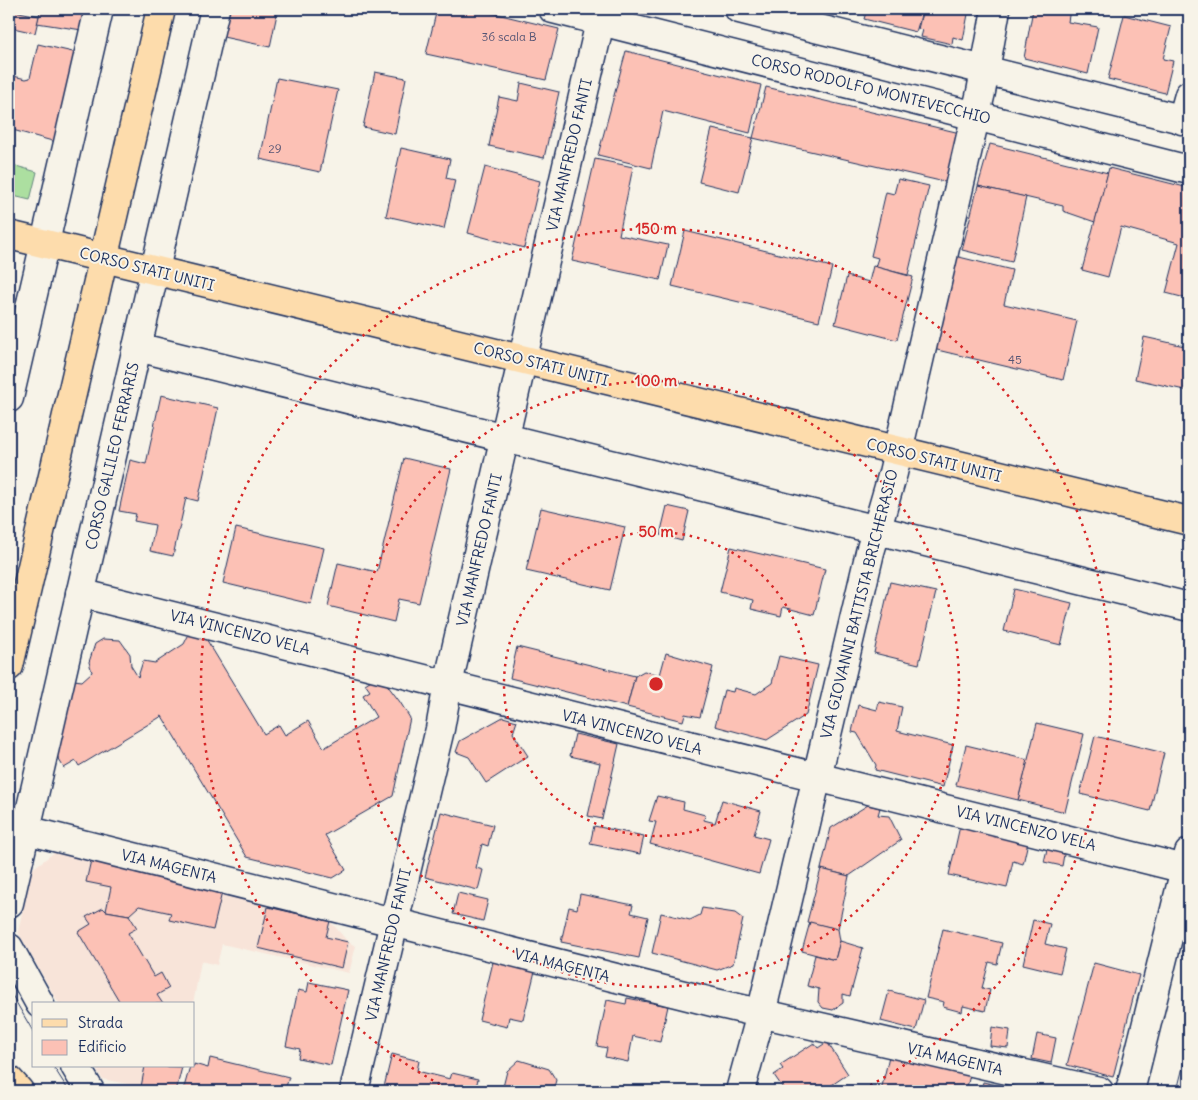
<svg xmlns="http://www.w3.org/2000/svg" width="1198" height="1100" viewBox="0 0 1198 1100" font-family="Delius,sans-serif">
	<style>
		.built { fill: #f8e4d9 }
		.green { fill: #acdfa0; stroke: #64877f }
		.building { fill: #fcc1b5; stroke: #1b2f5e }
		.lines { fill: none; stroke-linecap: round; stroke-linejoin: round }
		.minor-casing { stroke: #1b2f5e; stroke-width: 31 }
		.major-casing { stroke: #1b2f5e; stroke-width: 31 }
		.minor { stroke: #f7f3e8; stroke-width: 28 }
		.major { stroke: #fddcac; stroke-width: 28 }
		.tram { stroke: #1b2f5e; stroke-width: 1 }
		.ring { fill: none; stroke: #d62828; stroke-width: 2.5; stroke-dasharray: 2.5 5 }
		.labels { text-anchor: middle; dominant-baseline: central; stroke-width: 4; stroke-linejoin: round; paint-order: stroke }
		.number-label { font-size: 12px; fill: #535474 }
		.street-label { font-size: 15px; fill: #1b2f5e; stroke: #f7f3e8 }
		.centre { fill: #d62828; stroke: #f7f3e8; stroke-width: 2.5 }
		.ring-label { font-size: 15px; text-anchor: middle; font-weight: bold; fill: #d62828; stroke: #f7f3e8; stroke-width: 4; stroke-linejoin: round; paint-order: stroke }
	</style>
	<rect width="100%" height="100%" fill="#f7f3e8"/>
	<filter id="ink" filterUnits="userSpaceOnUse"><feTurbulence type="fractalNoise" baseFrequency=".02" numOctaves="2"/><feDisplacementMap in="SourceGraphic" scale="10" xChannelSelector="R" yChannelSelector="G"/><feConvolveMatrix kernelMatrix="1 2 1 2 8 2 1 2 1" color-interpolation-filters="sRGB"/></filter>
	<g filter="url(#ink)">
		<g class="built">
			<polygon points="55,852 223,888 268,907 330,921 348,942 356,946 349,973 222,944 217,965 201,961 193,1004 59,1004 18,932 31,870"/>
			<polygon points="95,1066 182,1066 176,1091 162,1091 102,1079"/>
		</g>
		<polygon class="green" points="9,164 37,172 30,200 9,195"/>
		<g class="building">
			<polygon points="41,9 87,9 82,30 37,23"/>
			<polygon points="229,9 278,9 270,47 223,37"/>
			<polygon points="437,9 476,9 559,29 546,80 426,54"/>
			<polygon points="867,9 923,9 916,32 864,19"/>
			<polygon points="923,9 969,9 963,40 953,37 952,44 921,37 923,30 918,29"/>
			<polygon points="1033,9 1070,9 1068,22 1098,27 1088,74 1024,58"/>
			<polygon points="9,10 39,16 35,33 9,27"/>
			<polygon points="1124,15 1171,27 1163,59 1173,61 1165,93 1108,79"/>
			<polygon points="38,44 77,53 56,142 9,129 9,75 26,79 30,78"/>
			<polygon points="626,51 761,85 750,133 663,111 651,168 598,155"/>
			<polygon points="375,72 406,78 395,134 363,127"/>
			<polygon points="277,78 338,90 320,172 260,159"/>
			<polygon points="521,83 559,92 544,158 489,146 499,97 518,101"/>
			<polygon points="766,87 960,133 949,183 753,138"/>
			<polygon points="712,129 753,138 739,192 699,182"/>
			<polygon points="990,144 1108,173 1095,222 1063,211 1063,206 978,186"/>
			<polygon points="401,148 450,159 446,178 455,180 444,229 386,216"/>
			<polygon points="595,159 633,167 619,235 668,245 660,280 572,261"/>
			<polygon points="485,167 540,181 524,248 468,233"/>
			<polygon points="1109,168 1189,188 1189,299 1166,293 1179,243 1121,227 1108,277 1082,270"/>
			<polygon points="898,179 929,186 908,275 875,267 878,258 871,256 886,192 894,194"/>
			<polygon points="978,186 1026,197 1012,262 962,250"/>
			<polygon points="685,231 832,267 819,321 672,286"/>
			<polygon points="955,256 1012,270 1004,304 1077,321 1063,380 933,349"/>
			<polygon points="873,266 913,277 897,340 835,324 847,276 869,282"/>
			<polygon points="1144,337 1189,347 1189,391 1135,379"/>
			<polygon points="161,395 218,408 198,501 186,498 173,556 150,551 155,525 134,521 136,514 119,511 130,460 146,464"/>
			<polygon points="404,458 451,469 419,603 399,599 394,622 328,606 338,563 377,572"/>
			<polygon points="667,506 689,511 682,541 660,535"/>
			<polygon points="541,508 625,527 610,590 526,571"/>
			<polygon points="236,528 324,548 311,604 223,583"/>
			<polygon points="731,547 825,569 814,615 783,607 781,616 751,609 753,600 720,592"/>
			<polygon points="890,582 936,592 919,664 874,653"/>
			<polygon points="1014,589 1072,603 1061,645 1004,631"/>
			<polygon points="189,634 205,637 264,734 279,725 285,735 308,721 324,748 376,717 363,695 370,691 365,684 373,679 385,682 400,702 410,718 393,796 325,835 346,870 333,878 247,857 162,716 79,766 76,761 64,768 56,755 74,680 82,681 92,672 89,662 95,644 103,639 120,640 130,654 131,666 138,677 143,661 155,663 184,644"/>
			<polygon points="517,647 635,676 627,707 510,678"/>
			<polygon points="666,653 713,667 700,717 685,714 683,721 627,707 635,676 644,671 660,675"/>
			<polygon points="779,656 818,665 806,715 767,740 715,726 724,690 733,692 734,688 756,694 772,683"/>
			<polygon points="879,702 902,707 897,731 953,745 943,787 875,770 876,765 857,733 852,732 858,705 877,710"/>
			<polygon points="503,717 517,721 513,733 528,756 486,783 469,757 456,752 460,741"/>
			<polygon points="1037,723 1084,734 1065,812 1018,800"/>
			<polygon points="575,734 619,744 602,819 588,816 600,763 570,756"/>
			<polygon points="1095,736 1164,753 1150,811 1080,794"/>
			<polygon points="966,745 1028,760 1018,800 956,785"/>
			<polygon points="657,796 684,802 683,809 705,815 704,820 715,823 722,800 761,811 754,835 769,839 759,874 650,844 656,822 649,821"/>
			<polygon points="868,805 880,808 878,815 889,816 901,840 849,876 821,869 831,828"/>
			<polygon points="441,812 493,825 488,846 482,844 476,868 483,870 478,890 425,877"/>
			<polygon points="594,826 644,836 640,854 590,844"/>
			<polygon points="960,826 1028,842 1023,864 1013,861 1007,888 949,875"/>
			<polygon points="1048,845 1065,849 1062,866 1044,862"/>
			<polygon points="91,860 223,888 213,930 169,920 171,913 139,906 129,915 106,911 111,887 86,882"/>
			<polygon points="821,869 849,876 838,929 807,922"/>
			<polygon points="458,893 488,900 483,921 453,914"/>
			<polygon points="580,894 633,905 631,913 648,917 639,958 561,942 569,907 577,909"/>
			<polygon points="268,907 330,921 326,937 348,942 342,968 258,948"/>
			<polygon points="103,908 106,911 129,915 137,928 128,933 154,977 161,973 169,988 157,995 163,1004 121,1004 78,932 91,924 86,917"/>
			<polygon points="702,908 735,913 743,919 733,964 717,970 652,953 661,913 690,920 700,915"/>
			<polygon points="1033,920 1050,924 1045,944 1066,949 1060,973 1023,964"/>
			<polygon points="810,922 838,929 840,941 835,960 802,951"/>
			<polygon points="943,929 1002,943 997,964 989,962 982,988 990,990 985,1011 963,1006 962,1012 943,1007 944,1002 926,998"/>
			<polygon points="840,941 863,948 850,996 843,994 843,1003 833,1010 823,1008 818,1002 819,989 807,986 815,955 835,960"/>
			<polygon points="493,962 535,971 523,1020 509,1017 507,1027 479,1020"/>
			<polygon points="1094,963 1139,975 1113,1077 1067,1065"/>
			<polygon points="309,982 348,990 331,1065 298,1058 300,1049 286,1046 298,990 307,992"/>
			<polygon points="889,991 924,1000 916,1030 881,1021"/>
			<polygon points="627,998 668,1006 660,1042 633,1036 628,1062 605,1057 607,1048 597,1046 607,1000 626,1004"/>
			<polygon points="992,1027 1010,1030 1008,1048 990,1046"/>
			<polygon points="1037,1034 1056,1038 1051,1063 1032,1059"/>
			<polygon points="827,1042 848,1074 823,1091 815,1091 813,1088 809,1091 785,1091 774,1075 783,1069 780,1065 814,1043 818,1048"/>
			<polygon points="392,1054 419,1061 417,1071 450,1079 452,1073 478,1079 475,1091 383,1091"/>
			<polygon points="889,1056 970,1075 966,1091 917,1091 900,1087 899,1091 881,1091"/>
			<polygon points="210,1058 289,1077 286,1087 303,1091 183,1091 190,1066 194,1066 194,1064 208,1068"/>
			<polygon points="519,1060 549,1069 556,1080 553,1091 502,1091 507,1071"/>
			<polygon points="145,1066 182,1067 176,1091 162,1091 141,1087"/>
			<polygon points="983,1082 1005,1087 1004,1091 981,1091"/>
		</g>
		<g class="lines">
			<defs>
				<g id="minor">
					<polyline points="553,9 1189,170"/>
					<polyline points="739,9 1189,121"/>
					<polyline points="1182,120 1189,95"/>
					<polyline points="137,347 1189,607"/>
					<polyline points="9,398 99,9"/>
					<polyline points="80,593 1185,869"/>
					<polyline points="26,830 716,1003 1099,1091"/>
					<polyline points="9,903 215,9"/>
					<polyline points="9,948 40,1004"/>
					<polyline points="75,1066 90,1091"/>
					<polyline points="354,1091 440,729 448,684 603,9"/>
					<polyline points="740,1091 761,1014 870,552 893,473 981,92 996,9"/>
					<polyline points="1130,1091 1189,853"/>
				</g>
				<g id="major">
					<polyline points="9,235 1189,521"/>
					<polyline points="9,666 161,9"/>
					<polyline points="9,1080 19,1091"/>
				</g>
			</defs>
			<use href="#minor" class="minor-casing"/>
			<use href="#major" class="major-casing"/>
			<use href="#minor" class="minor"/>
			<use href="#major" class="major"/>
			<g class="tram">
				<polyline points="9,990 34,1033"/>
				<polyline points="53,1066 69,1091"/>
				<polyline points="1177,1091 1189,1043"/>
			</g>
		</g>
	</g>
	<g class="ring">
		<circle cx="656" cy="684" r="152"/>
		<circle cx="656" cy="684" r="303"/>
		<path d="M453 1091A455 455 0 1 1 859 1091"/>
	</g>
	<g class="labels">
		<g class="number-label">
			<text x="509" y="36">36 scala B</text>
			<text x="275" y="148">29</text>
			<text x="1015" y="359">45</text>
		</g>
		<g class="street-label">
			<text transform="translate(871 89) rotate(14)">CORSO RODOLFO MONTEVECCHIO</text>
			<text transform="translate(569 155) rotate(-77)">VIA MANFREDO FANTI</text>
			<text transform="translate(147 269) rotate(14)">CORSO STATI UNITI</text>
			<text transform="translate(541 364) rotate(14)">CORSO STATI UNITI</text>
			<text transform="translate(112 456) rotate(-77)">CORSO GALILEO FERRARIS</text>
			<text transform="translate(934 460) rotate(14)">CORSO STATI UNITI</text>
			<text transform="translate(479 550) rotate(-77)">VIA MANFREDO FANTI</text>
			<text transform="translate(859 604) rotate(-76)">VIA GIOVANNI BATTISTA BRICHERASIO</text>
			<text transform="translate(240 632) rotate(14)">VIA VINCENZO VELA</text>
			<text transform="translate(632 732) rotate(14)">VIA VINCENZO VELA</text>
			<text transform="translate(1026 828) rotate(14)">VIA VINCENZO VELA</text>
			<text transform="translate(169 866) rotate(14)">VIA MAGENTA</text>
			<text transform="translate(388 945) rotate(-77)">VIA MANFREDO FANTI</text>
			<text transform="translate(562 965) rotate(14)">VIA MAGENTA</text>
			<text transform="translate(955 1059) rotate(13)">VIA MAGENTA</text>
		</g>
	</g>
	<circle cx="656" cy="684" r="8" class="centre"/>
	<g class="ring-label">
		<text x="656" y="234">150 m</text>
		<text x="656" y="386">100 m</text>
		<text x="656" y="537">50 m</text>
	</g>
	<rect width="1198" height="1100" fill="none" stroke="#f7f3e8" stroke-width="30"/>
	<rect x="15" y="15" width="1168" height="1070" fill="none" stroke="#1b2f5e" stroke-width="2" filter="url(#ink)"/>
	<rect x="32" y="1002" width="162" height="65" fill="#f7f3e8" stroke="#9fa5b1"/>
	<rect x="42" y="1019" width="25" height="8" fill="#fddcac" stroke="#9fa5b1"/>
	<text x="78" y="1028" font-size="15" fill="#1b2f5e">Strada</text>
	<rect x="42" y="1040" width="25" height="15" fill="#fcc1b5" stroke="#9fa5b1"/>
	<text x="78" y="1052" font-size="15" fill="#1b2f5e">Edificio</text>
</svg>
